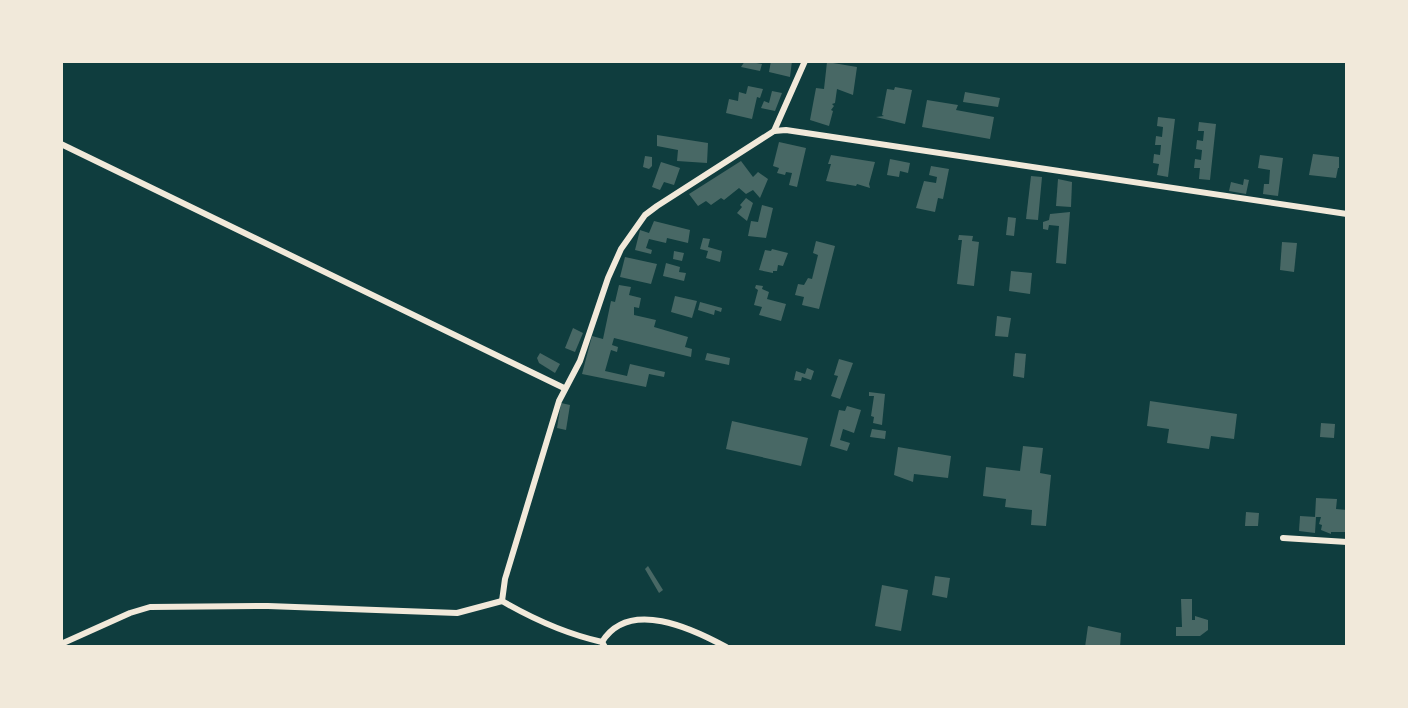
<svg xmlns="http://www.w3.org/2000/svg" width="1408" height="708" viewBox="0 0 1408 708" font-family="Mulish,sans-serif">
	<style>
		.building { fill: #486865 }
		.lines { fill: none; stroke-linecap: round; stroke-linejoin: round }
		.minor { stroke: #f1e9da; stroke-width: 6 }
	</style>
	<rect width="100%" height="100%" fill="#0f3d3e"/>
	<g class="building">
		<polygon points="745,61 762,64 760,71 741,67"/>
		<polygon points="771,61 792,61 790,77 769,72"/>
		<polygon points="827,62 857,67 853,95 837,89 835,103 832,104 834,106 831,110 833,111 829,126 810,120 816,88 824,89"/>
		<polygon points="748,86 763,89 760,98 757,97 752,119 726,113 729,99 738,101 739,92 746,94"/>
		<polygon points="895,87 912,90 905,124 876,117 884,116 882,115 887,89 894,90"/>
		<polygon points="772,91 782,93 775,111 761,108 764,101 769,103"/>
		<polygon points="965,92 1000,98 998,107 963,102"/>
		<polygon points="927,100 958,105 956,110 994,117 990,139 922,127"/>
		<polygon points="1158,117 1175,119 1168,177 1157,175 1159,164 1153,163 1154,154 1160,155 1161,145 1155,145 1156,136 1162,137 1163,127 1157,126"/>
		<polygon points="1199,122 1216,124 1210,180 1199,179 1200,168 1194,168 1195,159 1201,160 1202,150 1196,149 1197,140 1203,141 1204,131 1198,131"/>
		<polygon points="657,135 708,143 707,163 677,161 678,150 657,146"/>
		<polygon points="779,142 806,148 797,187 789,185 792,173 786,172 785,175 777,173 779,168 773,166"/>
		<polygon points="1313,154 1339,157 1339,168 1338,168 1336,178 1309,175"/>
		<polygon points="831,155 875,162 869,184 870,188 857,184 856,186 826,181 831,164 828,164"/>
		<polygon points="1260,155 1283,158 1278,196 1263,194 1264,184 1269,184 1270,170 1258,168"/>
		<polygon points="645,156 652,157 652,166 649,169 643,167"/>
		<polygon points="890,159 910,163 908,173 900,171 899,177 887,175"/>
		<polygon points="741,161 753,177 758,172 768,179 760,198 753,190 746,194 739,188 724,200 721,198 711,205 706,201 698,206 689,194"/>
		<polygon points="661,162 680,168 674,185 664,182 660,190 652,187"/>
		<polygon points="931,166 949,169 943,199 938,198 935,212 916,208 924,181 936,183 937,177 929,175"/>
		<polygon points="1031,176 1042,177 1038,220 1026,219"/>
		<polygon points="1058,179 1072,182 1071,207 1056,206"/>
		<polygon points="1244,179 1249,180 1246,194 1229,191 1231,182 1243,185"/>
		<polygon points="746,198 753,203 747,221 737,213 742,207 740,205"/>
		<polygon points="762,205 773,208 766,238 748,236 751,221 758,222"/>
		<polygon points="1070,212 1066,264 1056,263 1059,226 1049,225 1048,230 1043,229 1043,222 1049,220 1050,214"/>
		<polygon points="1008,217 1016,218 1014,236 1006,235"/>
		<polygon points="654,221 690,230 688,243 667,238 666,243 649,239 646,248 652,250 651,254 635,250 640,230 649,233"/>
		<polygon points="959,235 973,236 972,241 979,242 974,286 957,284 962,240 958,240"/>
		<polygon points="703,238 710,239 708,247 722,251 720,262 706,258 708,251 700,249"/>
		<polygon points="816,241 835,246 819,309 802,305 804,297 795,295 798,284 804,285 808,278 812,279 818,255 813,253"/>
		<polygon points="1282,242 1297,243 1294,272 1280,270"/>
		<polygon points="772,249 788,253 783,266 778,265 777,271 773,271 773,273 759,270 765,250 771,251"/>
		<polygon points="674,251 684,253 682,261 673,259"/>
		<polygon points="625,257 657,264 651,284 620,277"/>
		<polygon points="666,263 680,267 679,272 686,273 684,281 663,276"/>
		<polygon points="1011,271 1032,273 1030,294 1009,291"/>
		<polygon points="619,285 631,287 629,295 641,298 639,308 634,307 634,315 656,320 654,327 688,337 685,347 692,349 691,357 614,338 612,345 618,347 617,352 611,350 605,371 627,376 630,364 665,372 664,377 649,374 646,387 582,374 592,336 603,339 611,301 615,302"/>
		<polygon points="756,285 763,286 762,289 769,292 767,299 786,304 781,321 759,315 762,307 754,305 758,290 755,288"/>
		<polygon points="675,296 697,301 692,318 671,312"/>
		<polygon points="700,302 722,308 721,312 715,310 714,315 698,310"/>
		<polygon points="997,316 1011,318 1008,337 995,336"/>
		<polygon points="573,328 583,333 575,352 565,348"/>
		<polygon points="540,353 560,364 555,373 539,363 537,358"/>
		<polygon points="707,353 730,358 729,365 705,360"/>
		<polygon points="1015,353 1026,354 1024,378 1013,376"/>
		<polygon points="839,359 853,363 840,399 831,396 838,376 834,375"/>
		<polygon points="807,368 814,371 811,380 802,377 801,381 794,380 796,371 805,374"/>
		<polygon points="869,392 885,394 882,425 873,423 874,417 871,416 874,396 869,396"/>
		<polygon points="1150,401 1237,414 1234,439 1211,436 1209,449 1167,443 1169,429 1147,426"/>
		<polygon points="561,403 570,405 566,430 557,428"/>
		<polygon points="847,406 861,410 854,433 843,429 840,440 850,443 847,451 830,446 839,410 845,411"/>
		<polygon points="732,421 808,438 801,466 726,449"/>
		<polygon points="1321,423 1335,424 1334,438 1320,437"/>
		<polygon points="872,429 886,431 885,439 870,437"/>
		<polygon points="1023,446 1043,448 1040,473 1051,475 1046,526 1031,525 1032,510 1005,507 1006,499 983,496 986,467 1020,471"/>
		<polygon points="898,447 951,456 948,478 914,474 913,482 894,475"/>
		<polygon points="1316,498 1337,499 1336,509 1347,510 1347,532 1331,532 1331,534 1321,530 1322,525 1319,524 1321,517 1315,517"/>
		<polygon points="1246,512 1259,513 1258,526 1245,526"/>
		<polygon points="1300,516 1316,517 1315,533 1299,531"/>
		<polygon points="648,566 663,590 659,593 645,569"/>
		<polygon points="935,576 950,578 947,598 932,595"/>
		<polygon points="882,585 908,590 901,631 875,626"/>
		<polygon points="1181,599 1192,599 1192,620 1195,620 1195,616 1208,620 1208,630 1200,636 1176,636 1176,627 1182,627"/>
		<polygon points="1088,626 1121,633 1120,647 1085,647"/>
	</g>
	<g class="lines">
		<g class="minor">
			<polyline points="774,131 805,61"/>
			<polyline points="61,144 564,388"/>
			<polyline points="1283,538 1347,542"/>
			<polyline points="502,601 505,579 559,401 580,361 608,278 621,249 645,215 657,206 774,131 786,130 1347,214"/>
			<path d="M502,601C533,619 566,634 602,642L605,647"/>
			<path d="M602,642C629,598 693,629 726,647"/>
			<polyline points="61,644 130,613 150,607 268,606 457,613 502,601"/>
		</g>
	</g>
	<rect width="1408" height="708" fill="none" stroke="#f1e9da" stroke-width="126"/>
</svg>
